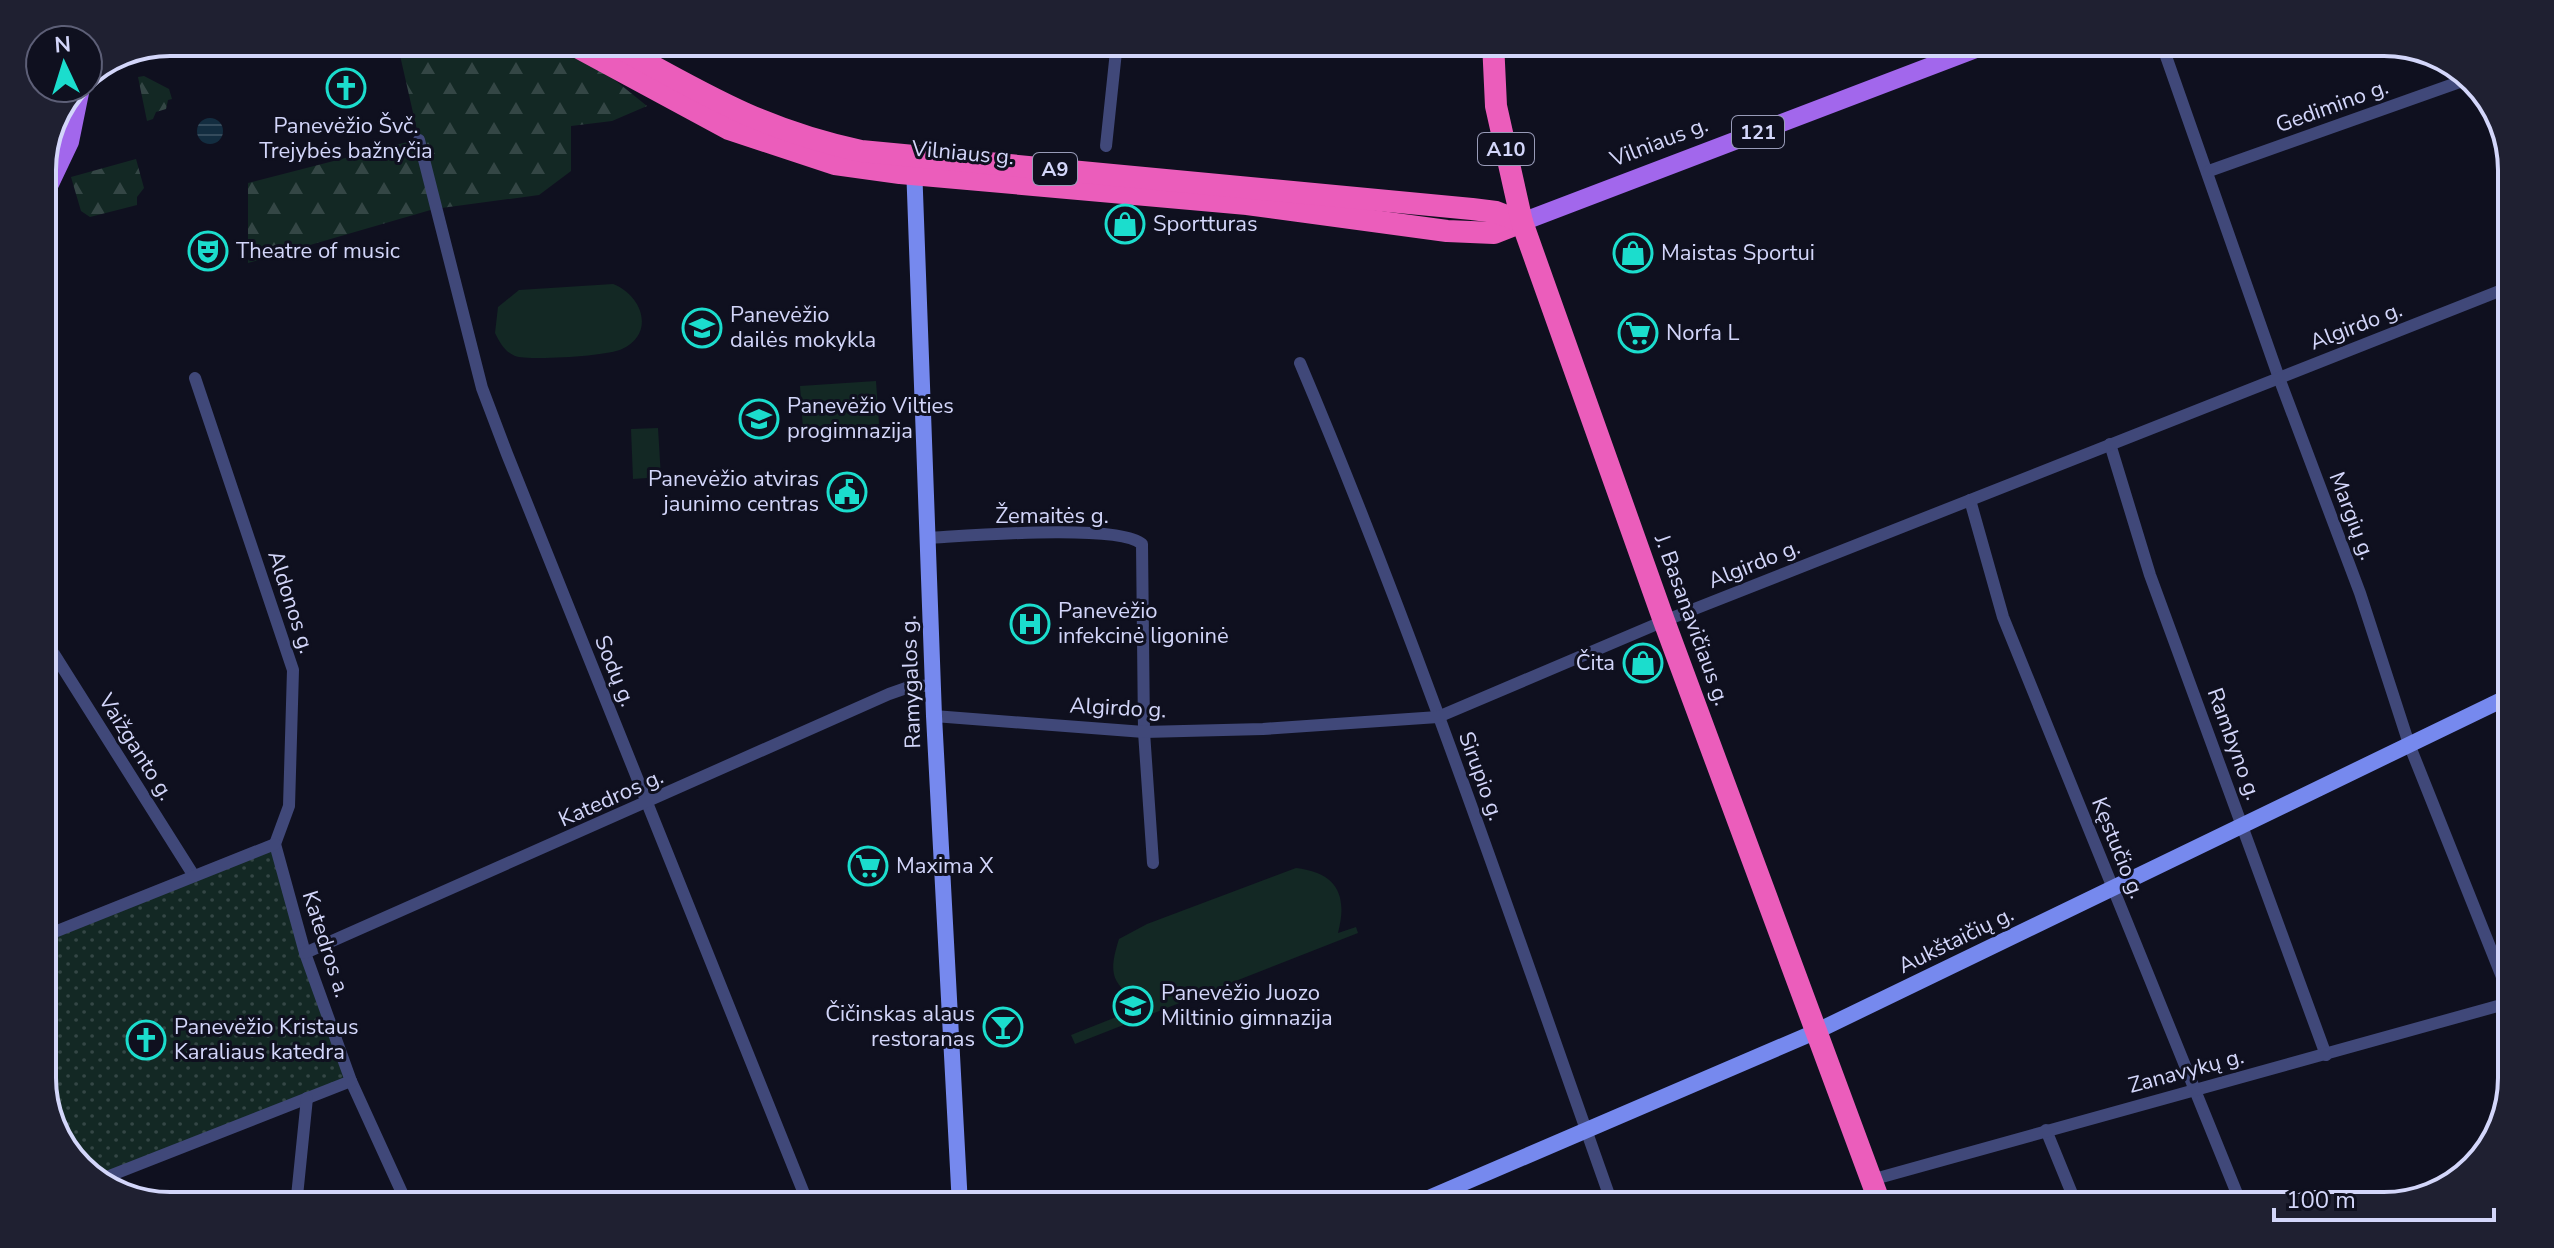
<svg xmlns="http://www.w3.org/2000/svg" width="2554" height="1248" viewBox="0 0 2554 1248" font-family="'Nunito Sans',sans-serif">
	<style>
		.grass { fill: url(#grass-dots) }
		.forest { fill: url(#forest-firs) }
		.pitch { fill: #132824 }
		.water { fill: url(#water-rules) }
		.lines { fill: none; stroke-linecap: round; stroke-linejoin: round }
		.street { stroke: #404879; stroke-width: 12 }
		.secondary { stroke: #7689ee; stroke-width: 16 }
		.primary { stroke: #a267ec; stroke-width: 18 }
		.highway { stroke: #eb5dbb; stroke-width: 22 }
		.labels { text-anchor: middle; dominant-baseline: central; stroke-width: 6; stroke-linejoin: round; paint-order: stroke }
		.shield { fill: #0f101f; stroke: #989bb8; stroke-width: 2 }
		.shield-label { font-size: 20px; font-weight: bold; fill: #d3d6fa }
		.street-label { font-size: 22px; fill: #d3d6fa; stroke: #0f101f }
		.poi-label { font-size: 22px; fill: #d3d6fa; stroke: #0f101f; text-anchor: start }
		.rim { fill: none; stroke: #d3d6fa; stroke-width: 4 }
	</style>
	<defs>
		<pattern id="grass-dots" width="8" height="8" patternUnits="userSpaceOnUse" patternTransform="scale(2)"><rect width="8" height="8" fill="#132824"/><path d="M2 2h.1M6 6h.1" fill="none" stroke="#344645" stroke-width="1.8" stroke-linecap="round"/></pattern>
		<pattern id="forest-firs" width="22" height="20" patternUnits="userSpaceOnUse" patternTransform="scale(2)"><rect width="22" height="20" fill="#132824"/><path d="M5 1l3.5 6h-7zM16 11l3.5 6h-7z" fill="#344645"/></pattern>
		<pattern id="water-rules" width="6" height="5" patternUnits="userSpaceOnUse" patternTransform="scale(2)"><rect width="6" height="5" fill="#132d40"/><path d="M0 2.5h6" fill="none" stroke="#344b5c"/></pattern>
	</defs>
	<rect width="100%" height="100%" fill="#0f101f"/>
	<polygon class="grass" points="275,844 351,1081 99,1180 64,1150 42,1087 42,937"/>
	<g class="forest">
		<polygon points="397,42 550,42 606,73 647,106 612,121 571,126 571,171 539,195 434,209 248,263 248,183 419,139"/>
		<polygon points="144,76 169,89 172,99 168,100 166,109 156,112 153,119 147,121 138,77"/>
		<polygon points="136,159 144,188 137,197 137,205 90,217 81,211 71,177"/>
	</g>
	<g class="pitch">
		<path d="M613,284C642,295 656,333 622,349C609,356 529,361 515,356C505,352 500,343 495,333L498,307L519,290Z"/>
		<polygon points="876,381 879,424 803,429 800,386"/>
		<polygon points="658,428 661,477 633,479 631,429"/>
		<path d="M1296,868C1337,873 1348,895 1338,933L1356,927L1358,933L1075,1044L1071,1035L1144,1006C1113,984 1107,977 1119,939L1147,924Z"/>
	</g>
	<circle class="water" cx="210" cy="131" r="13"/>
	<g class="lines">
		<g class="street">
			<polyline points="2161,42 2279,378 2360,593 2409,744 2512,1002"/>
			<polyline points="419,140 482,388 507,454 809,1206"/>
			<polyline points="1106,146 1117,42"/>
			<polyline points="2209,171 2468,79"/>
			<path d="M1300,363C1417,639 1513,924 1613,1206"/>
			<polyline points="195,378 293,670 289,806 275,844"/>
			<polyline points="2110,444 2150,575 2326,1055"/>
			<polyline points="1970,500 2003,617 2242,1206"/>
			<path d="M928,538C966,536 1118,523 1142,544L1144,732L1153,863"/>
			<polyline points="42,641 54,654 194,876"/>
			<polyline points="934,716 1144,732 1263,729 1438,717 1664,621 2512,286"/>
			<polyline points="275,844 305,953 351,1081 408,1206"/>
			<polyline points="42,937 275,844"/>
			<polyline points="305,953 889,694 909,687 933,685"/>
			<polyline points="2046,1130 2077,1206"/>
			<polyline points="99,1180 351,1081"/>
			<polyline points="1871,1180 2512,1002"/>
			<polyline points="296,1206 307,1098"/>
		</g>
		<g class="secondary">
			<polyline points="914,165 934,716 960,1206"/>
			<polyline points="1410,1206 1815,1032 2512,695"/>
		</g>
		<g class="primary">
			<polyline points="42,201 70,142 81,88"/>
			<polyline points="1522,222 1994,42"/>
		</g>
		<g class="highway">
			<polyline points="568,42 729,129 835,164 900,173 1247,204 1447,231 1494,233 1522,222"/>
			<path d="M609,42C699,91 758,129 861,151L1472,209L1496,212L1522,222"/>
			<polyline points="1493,42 1496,106 1522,222 1664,621 1881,1206"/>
		</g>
	</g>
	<defs>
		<symbol id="church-ring" viewBox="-11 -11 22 22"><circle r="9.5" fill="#0f101f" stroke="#1bddcd" stroke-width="1.5"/><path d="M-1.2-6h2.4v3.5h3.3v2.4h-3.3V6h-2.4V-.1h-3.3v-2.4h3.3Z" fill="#1bddcd"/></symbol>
		<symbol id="shop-ring" viewBox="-11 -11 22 22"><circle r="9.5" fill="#0f101f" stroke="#1bddcd" stroke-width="1.5"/><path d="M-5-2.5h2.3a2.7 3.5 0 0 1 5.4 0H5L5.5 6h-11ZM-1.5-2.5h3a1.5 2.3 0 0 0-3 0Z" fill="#1bddcd"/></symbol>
		<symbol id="theatre-ring" viewBox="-11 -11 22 22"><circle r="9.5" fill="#0f101f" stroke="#1bddcd" stroke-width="1.5"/><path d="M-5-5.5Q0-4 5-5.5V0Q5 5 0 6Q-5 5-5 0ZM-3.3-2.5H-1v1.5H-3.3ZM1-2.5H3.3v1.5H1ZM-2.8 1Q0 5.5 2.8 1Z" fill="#1bddcd"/></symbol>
		<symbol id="school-ring" viewBox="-11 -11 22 22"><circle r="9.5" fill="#0f101f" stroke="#1bddcd" stroke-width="1.5"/><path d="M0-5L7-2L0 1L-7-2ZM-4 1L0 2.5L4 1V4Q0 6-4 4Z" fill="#1bddcd"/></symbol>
		<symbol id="supermarket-ring" viewBox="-11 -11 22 22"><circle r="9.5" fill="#0f101f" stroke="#1bddcd" stroke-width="1.5"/><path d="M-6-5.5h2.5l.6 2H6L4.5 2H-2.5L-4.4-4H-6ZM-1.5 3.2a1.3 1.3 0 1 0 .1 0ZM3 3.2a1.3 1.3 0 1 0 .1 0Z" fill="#1bddcd"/></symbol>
		<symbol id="civic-ring" viewBox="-11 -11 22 22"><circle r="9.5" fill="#0f101f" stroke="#1bddcd" stroke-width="1.5"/><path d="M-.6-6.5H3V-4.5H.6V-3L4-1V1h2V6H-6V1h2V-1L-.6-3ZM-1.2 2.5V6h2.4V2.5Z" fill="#1bddcd"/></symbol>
		<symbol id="hospital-ring" viewBox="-11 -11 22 22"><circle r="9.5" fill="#0f101f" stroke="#1bddcd" stroke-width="1.5"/><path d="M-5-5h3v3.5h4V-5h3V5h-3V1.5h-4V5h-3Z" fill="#1bddcd"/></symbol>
		<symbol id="bar-ring" viewBox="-11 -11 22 22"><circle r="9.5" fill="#0f101f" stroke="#1bddcd" stroke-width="1.5"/><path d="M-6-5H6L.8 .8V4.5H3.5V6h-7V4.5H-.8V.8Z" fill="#1bddcd"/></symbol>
	</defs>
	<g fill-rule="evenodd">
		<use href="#church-ring" x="324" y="66" width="44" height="44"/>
		<use href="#shop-ring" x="1103" y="202" width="44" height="44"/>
		<use href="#theatre-ring" x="186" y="229" width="44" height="44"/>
		<use href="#shop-ring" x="1611" y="231" width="44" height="44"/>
		<use href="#school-ring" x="680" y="306" width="44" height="44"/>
		<use href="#supermarket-ring" x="1616" y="311" width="44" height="44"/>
		<use href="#school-ring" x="737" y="397" width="44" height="44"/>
		<use href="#civic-ring" x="825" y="470" width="44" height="44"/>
		<use href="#hospital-ring" x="1008" y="602" width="44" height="44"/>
		<use href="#shop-ring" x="1621" y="641" width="44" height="44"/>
		<use href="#supermarket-ring" x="846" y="844" width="44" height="44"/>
		<use href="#school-ring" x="1111" y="984" width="44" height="44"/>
		<use href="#bar-ring" x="981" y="1005" width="44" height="44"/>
		<use href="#church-ring" x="124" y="1018" width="44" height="44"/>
	</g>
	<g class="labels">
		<g class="shield">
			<rect x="1732" y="116" width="52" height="32" rx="6"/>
			<rect x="1478" y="133" width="56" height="32" rx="6"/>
			<rect x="1033" y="153" width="44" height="32" rx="6"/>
		</g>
		<g class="shield-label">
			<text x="1758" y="132">121</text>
			<text x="1506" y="149">A10</text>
			<text x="1055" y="169">A9</text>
		</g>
		<g class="street-label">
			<text transform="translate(2332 106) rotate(-20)">Gedimino g.</text>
			<text transform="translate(1659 142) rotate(-21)">Vilniaus g.</text>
			<text transform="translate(963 153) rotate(5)">Vilniaus g.</text>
			<text transform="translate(2356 326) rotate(-21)">Algirdo g.</text>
			<text x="1052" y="516">Žemaitės g.</text>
			<text transform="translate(2352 516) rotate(69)">Margių g.</text>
			<text transform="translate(1754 564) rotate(-22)">Algirdo g.</text>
			<text transform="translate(291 602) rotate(72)">Aldonos g.</text>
			<text transform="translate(1692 620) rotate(70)">J. Basanavičiaus g.</text>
			<text transform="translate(615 671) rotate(68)">Sodų g.</text>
			<text transform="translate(911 682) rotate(-92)">Ramygalos g.</text>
			<text transform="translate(1118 708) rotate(3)">Algirdo g.</text>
			<text transform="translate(2234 744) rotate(70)">Rambyno g.</text>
			<text transform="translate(136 747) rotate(58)">Vaižganto g.</text>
			<text transform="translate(1481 776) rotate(70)">Sirupio g.</text>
			<text transform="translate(611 798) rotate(-24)">Katedros g.</text>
			<text transform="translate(2118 848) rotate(68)">Kęstučio g.</text>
			<text transform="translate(1956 940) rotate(-26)">Aukštaičių g.</text>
			<text transform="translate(326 944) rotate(72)">Katedros a.</text>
			<text transform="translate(2186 1071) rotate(-15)">Zanavykų g.</text>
		</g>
		<g class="poi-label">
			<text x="346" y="126" text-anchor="middle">Panevėžio Švč.<tspan x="346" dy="25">Trejybės bažnyčia</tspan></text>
			<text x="1153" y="224">Sportturas</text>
			<text x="236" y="251">Theatre of music</text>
			<text x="1661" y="253">Maistas Sportui</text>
			<text x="730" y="315">Panevėžio<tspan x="730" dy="25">dailės mokykla</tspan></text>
			<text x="1666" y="333">Norfa L</text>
			<text x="787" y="406">Panevėžio Vilties<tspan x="787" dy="25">progimnazija</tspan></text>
			<text x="819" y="479" text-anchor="end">Panevėžio atviras<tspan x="819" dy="25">jaunimo centras</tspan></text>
			<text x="1058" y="611">Panevėžio<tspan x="1058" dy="25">infekcinė ligoninė</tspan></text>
			<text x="1615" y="663" text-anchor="end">Čita</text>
			<text x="896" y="866">Maxima X</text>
			<text x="1161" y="993">Panevėžio Juozo<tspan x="1161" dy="25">Miltinio gimnazija</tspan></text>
			<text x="975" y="1014" text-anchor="end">Čičinskas alaus<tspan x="975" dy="25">restoranas</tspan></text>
			<text x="174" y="1027">Panevėžio Kristaus<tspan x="174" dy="25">Karaliaus katedra</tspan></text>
		</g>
	</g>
	<path d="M0 0H2554V1248H0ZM170 56H2384A114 114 0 0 1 2498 170V1078A114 114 0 0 1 2384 1192H170A114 114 0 0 1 56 1078V170A114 114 0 0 1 170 56Z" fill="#1f2031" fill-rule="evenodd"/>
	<path class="rim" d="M170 56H2384A114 114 0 0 1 2498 170V1078A114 114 0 0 1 2384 1192H170A114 114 0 0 1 56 1078V170A114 114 0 0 1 170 56Z"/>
	<g transform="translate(64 64) rotate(356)"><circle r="38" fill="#0f101f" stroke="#5d5f77" stroke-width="2"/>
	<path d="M0-6L14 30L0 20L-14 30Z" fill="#1bddcd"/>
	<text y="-12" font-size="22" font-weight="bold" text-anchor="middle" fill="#d3d6fa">N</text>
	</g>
	<path d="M2274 1208v12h220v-12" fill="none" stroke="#d3d6fa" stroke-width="4"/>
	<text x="2286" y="1208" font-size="24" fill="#d3d6fa" stroke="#0f101f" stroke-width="6" paint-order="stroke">100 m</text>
</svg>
